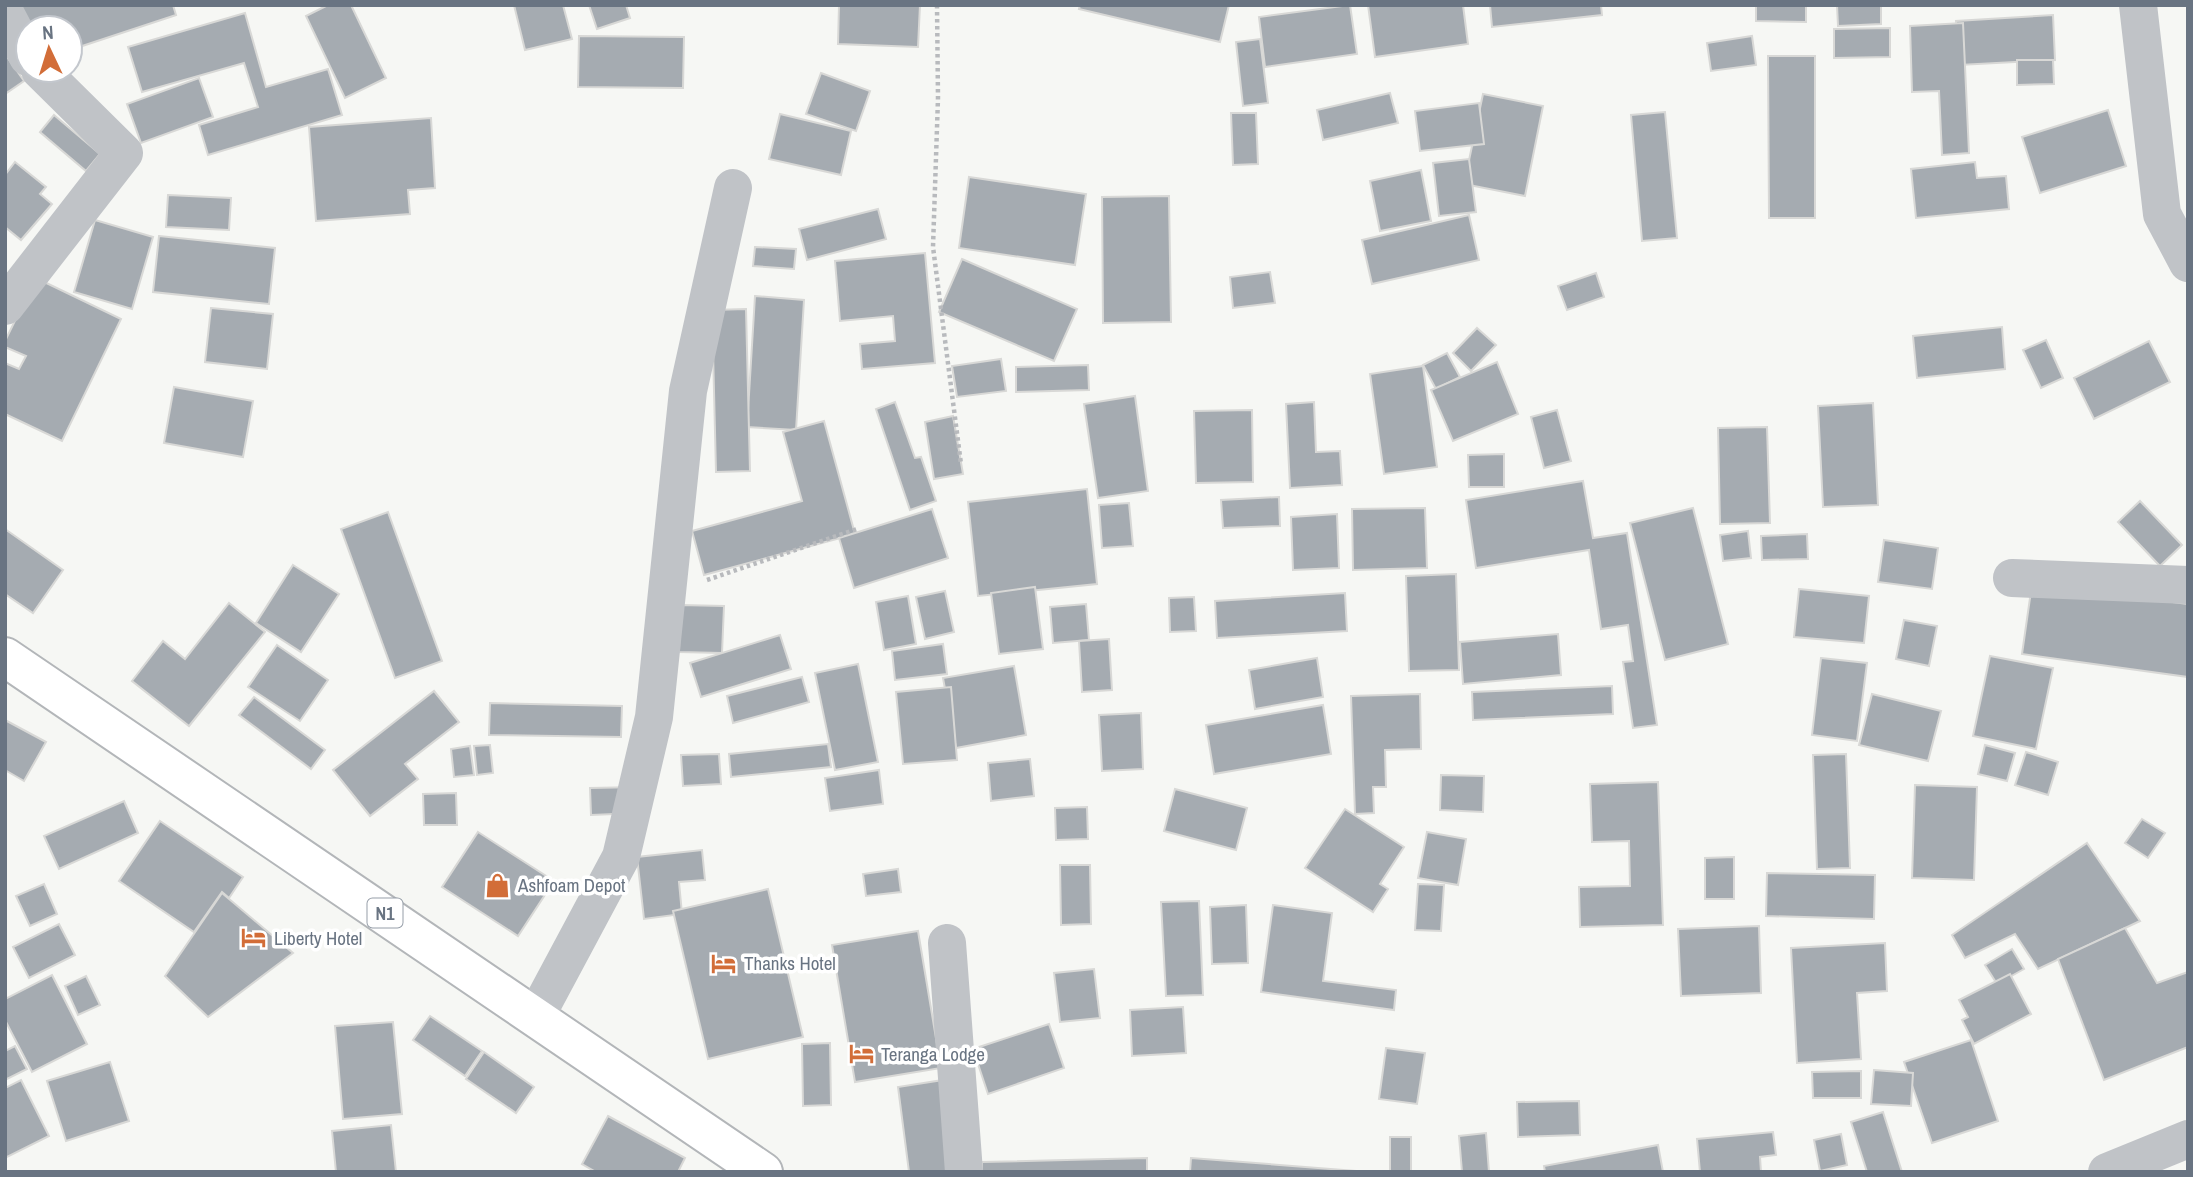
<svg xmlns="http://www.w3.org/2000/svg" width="2193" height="1177" viewBox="0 0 2193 1177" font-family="'Archivo Narrow',sans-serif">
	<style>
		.building { fill: #a5abb1; stroke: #d8d8d6; stroke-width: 2 }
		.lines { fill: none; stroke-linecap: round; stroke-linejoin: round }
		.highway-casing { stroke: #b3b6b9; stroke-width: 42 }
		.path { stroke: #b8babd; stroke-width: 4.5; stroke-dasharray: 3.5 3.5; stroke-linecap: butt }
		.minor { stroke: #c0c3c7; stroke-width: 38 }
		.highway { stroke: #fff; stroke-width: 38 }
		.labels { text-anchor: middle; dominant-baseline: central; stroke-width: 7; stroke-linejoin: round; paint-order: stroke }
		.shield { fill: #fff; stroke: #969ea8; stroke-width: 2 }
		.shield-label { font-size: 18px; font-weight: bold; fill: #697482 }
		.poi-label { font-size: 19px; fill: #697482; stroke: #fff; text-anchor: start }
	</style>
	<rect width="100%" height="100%" fill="#f6f7f4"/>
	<g class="building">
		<polygon points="9,5 173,5 176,15 70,50 70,28 61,28 58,19 31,28"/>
		<polygon points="328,5 351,5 386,78 345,98 306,16"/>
		<polygon points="514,5 563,5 572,39 525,50"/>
		<polygon points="589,5 626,5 630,18 597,29"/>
		<polygon points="839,5 920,5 918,47 838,44"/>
		<polygon points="1080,5 1229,5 1220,42 1079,9"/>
		<polygon points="1350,5 1357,54 1265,67 1259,17"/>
		<polygon points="1368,5 1463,5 1468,44 1375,57"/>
		<polygon points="1490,5 1601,5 1602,15 1492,27"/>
		<polygon points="1756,5 1806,5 1806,22 1756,21"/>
		<polygon points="1837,5 1881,5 1881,24 1838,26"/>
		<polygon points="245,13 266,87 328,69 342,115 208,155 199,125 258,107 244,63 142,92 128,47"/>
		<polygon points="2053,15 2055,60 1959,65 1956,21"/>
		<polygon points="1963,23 1969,153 1942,155 1939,91 1912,92 1910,26"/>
		<polygon points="1890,28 1890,57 1834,58 1834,29"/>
		<polygon points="579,36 684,37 683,88 578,87"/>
		<polygon points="1752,36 1756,65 1711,71 1707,43"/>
		<polygon points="1260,39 1268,103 1243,106 1236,42"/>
		<polygon points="5,54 24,81 5,94"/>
		<polygon points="1768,56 1815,56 1815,218 1769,218"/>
		<polygon points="2017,60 2053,60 2054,84 2017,85"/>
		<polygon points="821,73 870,91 856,131 806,114"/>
		<polygon points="199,78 213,117 141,143 127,104"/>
		<polygon points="1390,93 1398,123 1323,140 1317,110"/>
		<polygon points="1483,94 1543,106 1525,196 1464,184"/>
		<polygon points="1479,103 1484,144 1420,151 1415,111"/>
		<polygon points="2108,110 2126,166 2040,193 2022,137"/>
		<polygon points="1665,112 1677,238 1642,241 1631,115"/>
		<polygon points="1231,113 1256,113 1258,164 1233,165"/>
		<polygon points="780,114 851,131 841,175 769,159"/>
		<polygon points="54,115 100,154 86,171 40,132"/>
		<polygon points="431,118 435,188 408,190 410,214 316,221 309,127"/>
		<polygon points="1469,159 1476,212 1439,216 1433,163"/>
		<polygon points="15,162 46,187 40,194 52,204 21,240 5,227 5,175"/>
		<polygon points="1975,162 1977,178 2006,176 2009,209 1916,218 1911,169"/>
		<polygon points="1421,170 1431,221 1380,231 1370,181"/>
		<polygon points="969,177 1086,194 1075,265 959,248"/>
		<polygon points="168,195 231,198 229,230 166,227"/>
		<polygon points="1169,196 1171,322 1103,323 1102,197"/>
		<polygon points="878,209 886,239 807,260 799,229"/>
		<polygon points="1469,215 1479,260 1372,284 1362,240"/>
		<polygon points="95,220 153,237 132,309 74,292"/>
		<polygon points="159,236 275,248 269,304 153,292"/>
		<polygon points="755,247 796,249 794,269 753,266"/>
		<polygon points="925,253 935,363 862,369 860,344 895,341 893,316 840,321 835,261"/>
		<polygon points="962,259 1077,309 1054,361 939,312"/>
		<polygon points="1270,272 1275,303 1233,308 1230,277"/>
		<polygon points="1596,273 1604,297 1567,310 1558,286"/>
		<polygon points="36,278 121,319 62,441 5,414 5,363 19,369 26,356 5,347 5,341"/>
		<polygon points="755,296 804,300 796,430 747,427"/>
		<polygon points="211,308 273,314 267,369 205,362"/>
		<polygon points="746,309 750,471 716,472 712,310"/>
		<polygon points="2002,327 2005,369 1917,378 1913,336"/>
		<polygon points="1477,328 1496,345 1471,371 1453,353"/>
		<polygon points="2046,340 2063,378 2041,388 2023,350"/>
		<polygon points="2149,341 2170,382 2094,419 2074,378"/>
		<polygon points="1447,353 1460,377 1436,389 1423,365"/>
		<polygon points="1001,359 1006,391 957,397 952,366"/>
		<polygon points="1497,362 1518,414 1453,441 1431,390"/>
		<polygon points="1088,365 1089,390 1016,392 1016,367"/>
		<polygon points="1423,366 1437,467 1384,474 1370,374"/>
		<polygon points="174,387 253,401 243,457 164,443"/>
		<polygon points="1135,396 1148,491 1098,498 1084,404"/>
		<polygon points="895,402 915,458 921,457 936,501 910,510 876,409"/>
		<polygon points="1314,402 1316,452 1340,451 1342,485 1290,488 1286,404"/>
		<polygon points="1873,403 1878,505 1823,507 1818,406"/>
		<polygon points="1252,410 1253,482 1196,483 1194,411"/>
		<polygon points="1557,410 1571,461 1544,468 1531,417"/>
		<polygon points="953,416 963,474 934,479 925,422"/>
		<polygon points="824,421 855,534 704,575 692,531 802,501 783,432"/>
		<polygon points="1767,427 1770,523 1720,524 1718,428"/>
		<polygon points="1504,454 1504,487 1469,487 1468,455"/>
		<polygon points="1583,481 1593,538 1627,533 1657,725 1633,728 1623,662 1633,661 1628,625 1601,629 1589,550 1476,568 1466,500"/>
		<polygon points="1087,489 1097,584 978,596 968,502"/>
		<polygon points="1279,497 1280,526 1223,528 1221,500"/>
		<polygon points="2140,501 2182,545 2160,566 2118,522"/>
		<polygon points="1129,503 1133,546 1102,548 1099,505"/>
		<polygon points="1425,508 1427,568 1353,570 1352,509"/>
		<polygon points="1693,508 1728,644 1665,660 1630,523"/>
		<polygon points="932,509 948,558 854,588 839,538"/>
		<polygon points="388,512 442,661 395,678 341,529"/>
		<polygon points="1337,514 1339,568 1293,570 1291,517"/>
		<polygon points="5,529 63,570 33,613 5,594"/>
		<polygon points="1748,531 1751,558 1723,561 1720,535"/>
		<polygon points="1807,534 1808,559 1762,560 1761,536"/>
		<polygon points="1884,540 1938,548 1932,589 1878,582"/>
		<polygon points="293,565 339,594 301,652 256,623"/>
		<polygon points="1456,574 1459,670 1409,671 1406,576"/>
		<polygon points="2032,584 2188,604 2188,677 2022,654"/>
		<polygon points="1035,587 1043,649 999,654 991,593"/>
		<polygon points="1799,589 1869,596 1864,643 1794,637"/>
		<polygon points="945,591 954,632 925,639 916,597"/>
		<polygon points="1345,593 1347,631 1217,638 1215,601"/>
		<polygon points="908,596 916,644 884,650 876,602"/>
		<polygon points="1194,597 1196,631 1170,632 1169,598"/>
		<polygon points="229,603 265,632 189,726 132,681 163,641 185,659"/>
		<polygon points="1086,604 1089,640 1053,643 1050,607"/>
		<polygon points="680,605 724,606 722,653 679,652"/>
		<polygon points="1904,620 1937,626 1929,666 1896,659"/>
		<polygon points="1558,634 1561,675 1463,684 1460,642"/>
		<polygon points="780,635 791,669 701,697 690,663"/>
		<polygon points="1109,639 1112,690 1082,692 1079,641"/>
		<polygon points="943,644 947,674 895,680 892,651"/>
		<polygon points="277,645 328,680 300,721 248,687"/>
		<polygon points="1990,656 2053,668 2036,749 1973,736"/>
		<polygon points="1317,658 1323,697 1255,709 1249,670"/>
		<polygon points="1821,658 1867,663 1857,741 1812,735"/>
		<polygon points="858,664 878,762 835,770 815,673"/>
		<polygon points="1014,666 1026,735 956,748 943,678"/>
		<polygon points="802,677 809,702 733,723 727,696"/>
		<polygon points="1612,686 1613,714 1473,720 1472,692"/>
		<polygon points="951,687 957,760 903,764 896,692"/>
		<polygon points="434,691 459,722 405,764 418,779 370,816 333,770"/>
		<polygon points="1420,694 1421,749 1385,750 1386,787 1373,787 1374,813 1355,814 1351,696"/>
		<polygon points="1872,694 1941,711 1928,761 1859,745"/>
		<polygon points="254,697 325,750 311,769 239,715"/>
		<polygon points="490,703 622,706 621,737 489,735"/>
		<polygon points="1323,705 1331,754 1214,774 1206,725"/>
		<polygon points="1141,713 1143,769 1102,771 1099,715"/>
		<polygon points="5,720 46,742 24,781 5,770"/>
		<polygon points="828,744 831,767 731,777 729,754"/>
		<polygon points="490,745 493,773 477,775 474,746"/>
		<polygon points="1985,745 2015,753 2007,781 1978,774"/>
		<polygon points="470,746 474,775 454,777 451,749"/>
		<polygon points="2026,752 2058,762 2048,795 2015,785"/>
		<polygon points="719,754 721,784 683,786 681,755"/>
		<polygon points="1846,754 1850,868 1817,869 1813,755"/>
		<polygon points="1030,759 1034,796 991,801 988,763"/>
		<polygon points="879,770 883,804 830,811 825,778"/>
		<polygon points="1441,775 1484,776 1483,812 1440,810"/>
		<polygon points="1658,782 1663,925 1580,927 1579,887 1630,886 1629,841 1592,842 1590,784"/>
		<polygon points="1915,785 1977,787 1974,880 1912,878"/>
		<polygon points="639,787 639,813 591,815 590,788"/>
		<polygon points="1175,789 1247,808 1236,850 1164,831"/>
		<polygon points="456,793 457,825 424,825 423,794"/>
		<polygon points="124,801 138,833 59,869 44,836"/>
		<polygon points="1087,807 1088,839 1056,840 1055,808"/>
		<polygon points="1345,809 1404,847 1380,884 1388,889 1373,912 1305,868"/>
		<polygon points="2142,819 2165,833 2148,858 2125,843"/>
		<polygon points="160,821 243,877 229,898 222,892 194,932 119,881"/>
		<polygon points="478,832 554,881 518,936 442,887"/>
		<polygon points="1427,832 1466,839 1458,885 1418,878"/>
		<polygon points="2087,843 2140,921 2038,969 2015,934 1965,958 1952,935"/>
		<polygon points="702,850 705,880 679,882 682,914 644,919 637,857"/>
		<polygon points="1734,857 1734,899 1705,899 1705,858"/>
		<polygon points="1060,865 1090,865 1091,924 1061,925"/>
		<polygon points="898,869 901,892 866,896 863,874"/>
		<polygon points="1767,873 1875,875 1874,919 1766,916"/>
		<polygon points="44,884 57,914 30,926 16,896"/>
		<polygon points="1418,884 1444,885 1441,931 1415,930"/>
		<polygon points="768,889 803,1037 708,1059 673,911"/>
		<polygon points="222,893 293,953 208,1017 165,976"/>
		<polygon points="1199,901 1203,995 1166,996 1161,902"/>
		<polygon points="1246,905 1248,963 1212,964 1210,907"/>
		<polygon points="1273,905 1332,913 1323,981 1396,990 1394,1010 1261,992"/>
		<polygon points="59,924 75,955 29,978 13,947"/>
		<polygon points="1759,926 1761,993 1681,996 1678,929"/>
		<polygon points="2125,928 2157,983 2188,972 2188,1047 2104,1080 2058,959"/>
		<polygon points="918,931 941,1068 855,1082 832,945"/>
		<polygon points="1885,943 1887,991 1857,993 1861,1059 1797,1063 1791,948"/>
		<polygon points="2012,949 2024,969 1997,984 1985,965"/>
		<polygon points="1094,969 1100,1018 1060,1022 1054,973"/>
		<polygon points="2010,974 2031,1014 1974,1044 1962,1020 1968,1017 1959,1000"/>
		<polygon points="52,975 87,1044 32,1072 5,1020 5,999"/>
		<polygon points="86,976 100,1005 78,1015 65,986"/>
		<polygon points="1183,1007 1186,1053 1132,1056 1130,1010"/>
		<polygon points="430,1016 482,1051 465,1076 413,1040"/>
		<polygon points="393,1022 402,1114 343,1119 335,1026"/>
		<polygon points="1049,1024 1064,1068 988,1094 973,1049"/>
		<polygon points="1971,1040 1998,1121 1932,1143 1904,1062"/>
		<polygon points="830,1043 831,1105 803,1106 802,1044"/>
		<polygon points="15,1046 27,1069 5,1080 5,1051"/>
		<polygon points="1386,1048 1425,1053 1417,1104 1379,1099"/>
		<polygon points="484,1052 534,1087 516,1113 466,1079"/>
		<polygon points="110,1062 129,1121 66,1141 47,1081"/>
		<polygon points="1874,1070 1913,1073 1911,1106 1871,1104"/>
		<polygon points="1861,1071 1861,1098 1813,1098 1812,1072"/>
		<polygon points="21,1080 49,1136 5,1158 5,1088"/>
		<polygon points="943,1080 955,1172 909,1172 898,1087"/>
		<polygon points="1579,1101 1580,1135 1518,1137 1517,1102"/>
		<polygon points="1883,1112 1902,1172 1867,1172 1851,1122"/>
		<polygon points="608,1116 685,1158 678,1172 596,1172 582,1164"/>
		<polygon points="391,1125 396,1172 336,1172 332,1131"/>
		<polygon points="1773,1132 1776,1155 1760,1157 1761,1172 1700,1172 1697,1139"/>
		<polygon points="1486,1133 1489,1172 1462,1172 1459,1136"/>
		<polygon points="1841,1134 1847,1165 1820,1171 1814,1140"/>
		<rect x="1390" y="1137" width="21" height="35"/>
		<polygon points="1658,1145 1663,1172 1545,1172 1544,1166"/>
		<polygon points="1147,1158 1147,1172 982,1172 982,1162"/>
		<polygon points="1191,1158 1369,1172 1190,1172"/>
	</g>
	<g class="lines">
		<defs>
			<polyline id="highway" points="5,657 763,1172"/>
		</defs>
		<use href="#highway" class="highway-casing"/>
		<g class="path">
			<polyline points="937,5 938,98 933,247 961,464"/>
			<polyline points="707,580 857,529"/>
		</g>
		<g class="minor">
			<polyline points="2138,5 2162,214 2188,263"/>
			<polyline points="5,13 28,57"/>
			<polyline points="5,306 124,153 40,70"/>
			<polyline points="2012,578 2188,585"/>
			<polyline points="947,943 964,1172"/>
			<polyline points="536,1016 621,857 654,717 688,391 733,188"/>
			<polyline points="2107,1172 2188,1139"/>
		</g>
		<use href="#highway" class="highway"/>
	</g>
	<defs>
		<symbol id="shop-bare" viewBox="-9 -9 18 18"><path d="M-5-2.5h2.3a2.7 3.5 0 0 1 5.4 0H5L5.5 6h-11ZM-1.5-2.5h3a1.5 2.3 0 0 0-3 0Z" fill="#d26d38" stroke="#fff" stroke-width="2.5" paint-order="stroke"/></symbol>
		<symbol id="hotel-bare" viewBox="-9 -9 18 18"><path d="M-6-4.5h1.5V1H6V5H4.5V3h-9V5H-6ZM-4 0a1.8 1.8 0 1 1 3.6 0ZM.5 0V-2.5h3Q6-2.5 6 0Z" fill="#d26d38" stroke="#fff" stroke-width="2.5" paint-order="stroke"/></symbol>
	</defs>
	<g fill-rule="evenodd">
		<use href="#shop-bare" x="480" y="868" width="35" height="35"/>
		<use href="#hotel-bare" x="236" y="920" width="35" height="35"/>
		<use href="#hotel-bare" x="706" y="946" width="35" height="35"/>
		<use href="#hotel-bare" x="844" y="1036" width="35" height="35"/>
	</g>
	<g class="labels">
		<rect class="shield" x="367.5" y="898.5" width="35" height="29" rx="5"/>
		<g class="shield-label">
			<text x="385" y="913">N1</text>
		</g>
		<g class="poi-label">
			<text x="518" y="885">Ashfoam Depot</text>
			<text x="274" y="938">Liberty Hotel</text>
			<text x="744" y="963">Thanks Hotel</text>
			<text x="881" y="1054">Teranga Lodge</text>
		</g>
	</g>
	<rect width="2193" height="1177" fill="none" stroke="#697482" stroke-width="14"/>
	<g transform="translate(49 49) rotate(356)"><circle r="33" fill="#ffffff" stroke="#c3c7cd" stroke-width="2"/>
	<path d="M0-5L12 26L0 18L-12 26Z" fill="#d26d38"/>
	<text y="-10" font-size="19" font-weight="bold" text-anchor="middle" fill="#697482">N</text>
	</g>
</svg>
